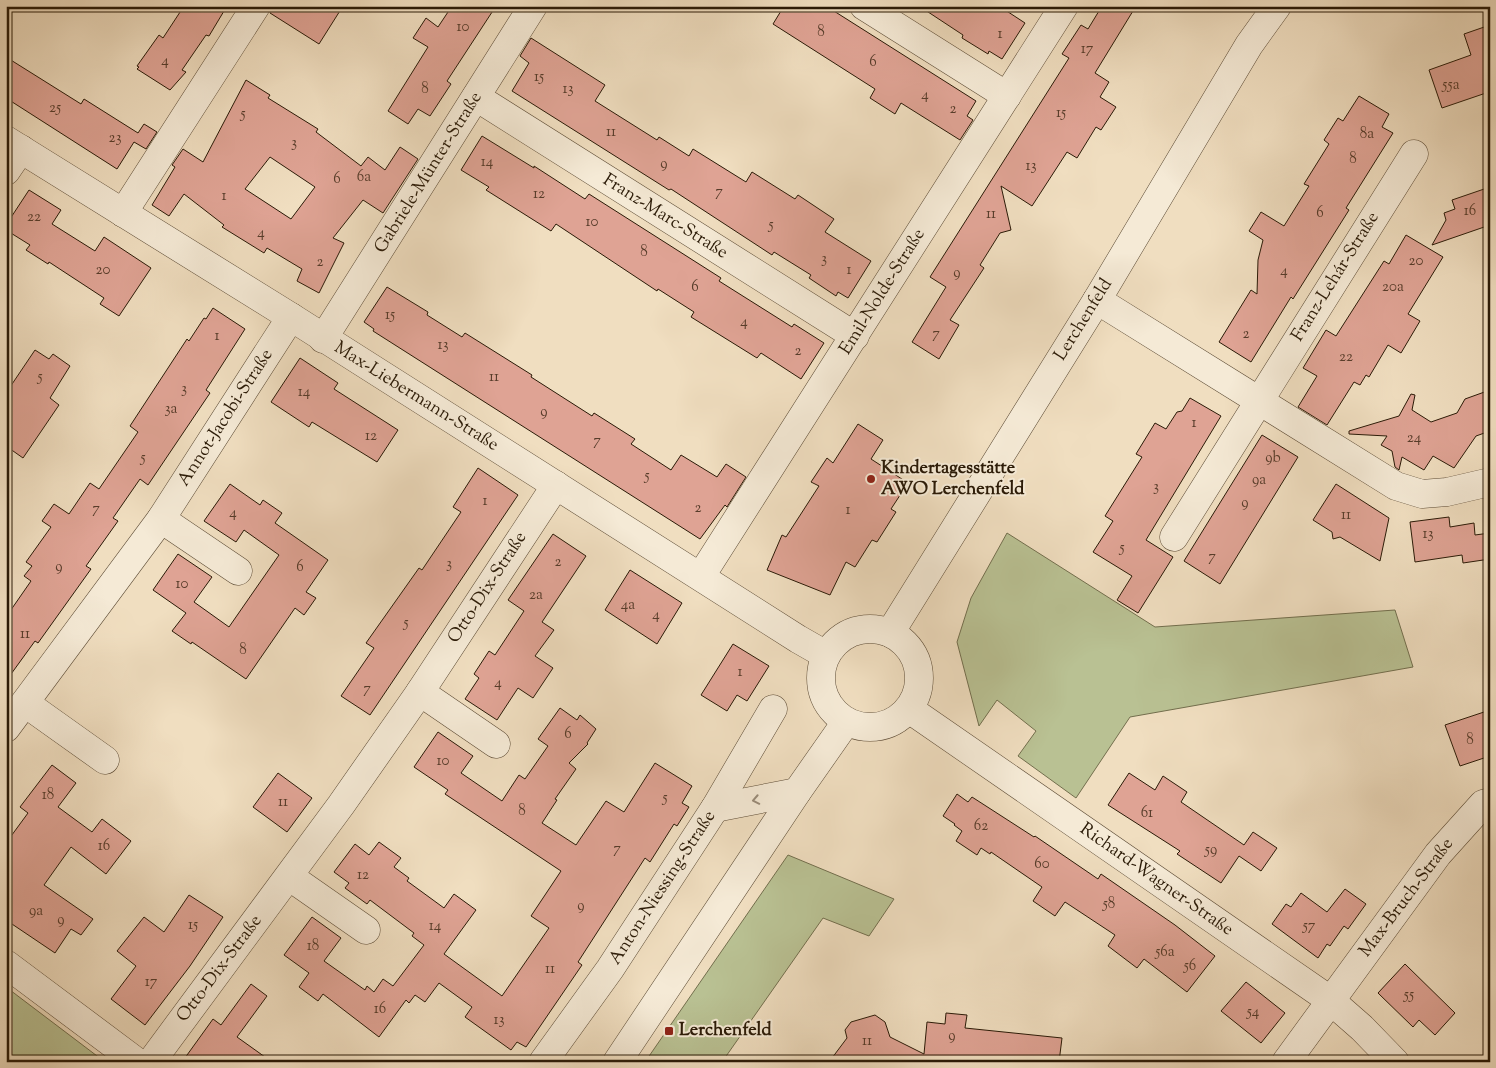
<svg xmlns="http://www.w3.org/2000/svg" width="1496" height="1068" viewBox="0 0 1496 1068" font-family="'Sorts Mill Goudy',serif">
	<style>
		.green { fill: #b9c193; stroke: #726e4d }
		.building { fill: #dfa394; stroke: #2a1a07; fill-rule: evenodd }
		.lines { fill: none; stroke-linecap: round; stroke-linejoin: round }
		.minor-casing { stroke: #5c4b35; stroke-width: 29 }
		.tertiary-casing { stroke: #5c4b35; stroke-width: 29 }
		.minor { stroke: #f5ead6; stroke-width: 28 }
		.tertiary { stroke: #f5ead6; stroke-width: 28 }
		.oneway { stroke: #9a8c79 }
		.poi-dot { fill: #8f2418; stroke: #f5ead6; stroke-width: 2 }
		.labels { text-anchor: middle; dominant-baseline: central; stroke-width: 4; stroke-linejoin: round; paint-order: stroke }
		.number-label { font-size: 15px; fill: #573c2a }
		.street-label { font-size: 18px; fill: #2a1a07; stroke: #f5ead6 }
		.poi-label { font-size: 18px; font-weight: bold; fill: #2a1a07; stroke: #f5ead6; text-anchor: start }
	</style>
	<rect width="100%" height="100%" fill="#f0dec0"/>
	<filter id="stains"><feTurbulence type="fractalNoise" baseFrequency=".004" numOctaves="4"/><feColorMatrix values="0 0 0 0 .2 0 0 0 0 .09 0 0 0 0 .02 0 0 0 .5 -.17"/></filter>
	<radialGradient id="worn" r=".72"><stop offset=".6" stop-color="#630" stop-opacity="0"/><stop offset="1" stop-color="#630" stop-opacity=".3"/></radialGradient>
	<g class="green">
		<polygon points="1007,533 1155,627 1395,610 1413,667 1130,717 1076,798 1018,756 1036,731 997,700 979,726 957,642 971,598"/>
		<polygon points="788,855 894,899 869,936 823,918 722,1062 645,1062"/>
		<polygon points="6,987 105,1062 6,1062"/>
	</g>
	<g class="building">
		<polygon points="184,6 227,6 209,36 206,35 182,70 186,72 170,90 137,69 139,67 137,66 159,35 163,38"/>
		<polygon points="272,6 343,6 319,44 270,13"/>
		<polygon points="452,6 496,6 447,81 451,84 430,116 418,109 408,124 388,111 428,47 413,38 426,18 438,27"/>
		<polygon points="784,6 826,6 976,101 967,116 973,120 960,140 901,103 895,114 870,98 875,89 773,24"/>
		<polygon points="919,6 999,6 1025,23 1002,59 989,51 988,54 962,38 963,35"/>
		<polygon points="1102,6 1136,6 1095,73 1109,82 1100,97 1116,107 1101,130 1096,127 1077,158 1067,152 1032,206 1001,186 1011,230 1000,233 980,265 984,268 950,320 959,325 939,359 912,342 946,287 930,277 1069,58 1062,54 1081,25 1088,29"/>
		<polygon points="1490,25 1490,97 1487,98 1486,93 1442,108 1429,70 1471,55 1464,34"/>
		<polygon points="531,38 605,85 595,101 657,140 659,137 689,156 693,149 746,182 752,172 795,199 798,195 834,219 825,232 871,261 848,298 838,292 836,296 809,278 811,275 774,252 772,255 671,189 669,190 512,91 529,63 520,56"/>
		<polygon points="6,57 81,104 84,99 138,133 144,124 157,132 146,149 134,142 117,169 6,98"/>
		<path d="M246,80L270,95L268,98L318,129L316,132L361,166L368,157L385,170L400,147L418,159L383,213L363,200L333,238L344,243L319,293L297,281L302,269L267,248L264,253L222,227L224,225L184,194L169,216L152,205L175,167L172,165L183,149L203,162ZM270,157L315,187L291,219L245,189Z"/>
		<polygon points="1359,96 1389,114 1382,127 1393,133 1346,208 1349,210 1293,299 1291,297 1251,362 1219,342 1251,290 1257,294 1258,260 1263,240 1249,231 1261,212 1284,226 1309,186 1304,184 1329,144 1324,140 1338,118 1343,121"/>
		<polygon points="482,136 534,168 534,166 585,199 589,194 721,278 719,281 792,327 794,324 824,343 801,379 761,353 757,358 691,317 694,312 658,289 657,291 556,224 551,231 486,190 489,187 461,170"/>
		<polygon points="1490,187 1490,225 1432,245 1446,220 1444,213 1455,209 1452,200"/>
		<polygon points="29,190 61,210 52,224 95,251 104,237 151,268 119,316 100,304 104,298 49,262 48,264 26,250 30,245 6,230 6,225"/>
		<polygon points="1406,235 1443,257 1408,314 1420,321 1401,353 1388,345 1369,377 1366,375 1360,385 1354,382 1327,425 1298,407 1317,376 1303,368 1326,330 1336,336 1384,261 1389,264"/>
		<polygon points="387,287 428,312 427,315 462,337 465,333 532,375 531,377 592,416 594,413 635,439 631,444 671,470 681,455 717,477 726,464 746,477 727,507 725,505 700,539 373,331 374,329 364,322"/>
		<polygon points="213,308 245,329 206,390 210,393 148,485 140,479 113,518 118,521 86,566 91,569 38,643 35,641 6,681 6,617 31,581 24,576 32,566 26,562 51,527 42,521 54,504 69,514 90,483 99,489 138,432 130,426 187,339 189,341 204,318 206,319"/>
		<polygon points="35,350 49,359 53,354 70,366 50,398 59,405 23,458 6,446 6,393"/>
		<polygon points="300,358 338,383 334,389 398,430 377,462 312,422 309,427 271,402"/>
		<polygon points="1490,390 1490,431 1476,436 1454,468 1433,456 1424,470 1402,457 1399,470 1395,467 1392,451 1381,445 1387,436 1349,434 1349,431 1399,416 1411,394 1415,395 1412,410 1431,422 1457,413 1465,399"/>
		<polygon points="1190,398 1221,416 1146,540 1173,557 1138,613 1117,600 1132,576 1093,552 1113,521 1105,516 1142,457 1136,454 1155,423 1166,429 1177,412 1182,411"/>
		<polygon points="858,424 883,440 871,459 908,483 891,509 896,512 877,542 872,540 855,567 846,562 830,595 767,570 782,535 786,537 819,486 811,482 827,458 833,463"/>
		<polygon points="1262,435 1298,457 1220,584 1184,561"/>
		<polygon points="478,468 518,495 370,715 341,696 374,648 366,643 419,568 422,570 461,512 453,507"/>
		<polygon points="230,484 260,505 263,500 282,513 275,523 328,560 306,592 316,598 304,615 295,608 246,679 192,642 191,644 172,631 186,613 153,590 178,554 212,577 194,602 229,627 279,555 244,530 236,542 204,521"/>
		<polygon points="1336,484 1389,518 1380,561 1340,537 1333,539 1332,532 1313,520"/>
		<polygon points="1449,517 1450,527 1474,523 1475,535 1490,533 1490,559 1463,563 1462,555 1415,562 1410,522"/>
		<polygon points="553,534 586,556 542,622 554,630 535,656 553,668 533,698 518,688 497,720 465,699 479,678 474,674 489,651 495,655 524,611 508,600"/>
		<polygon points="630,570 682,603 657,644 605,610"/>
		<polygon points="733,644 769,666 747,701 737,695 727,711 701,695"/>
		<polygon points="560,708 577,720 580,715 596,729 587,743 588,744 569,763 576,769 555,799 557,800 542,823 576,845 606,801 624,812 655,763 692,786 682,803 689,807 677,826 674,824 650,862 645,858 578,962 582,965 526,1047 517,1042 511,1050 465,1017 472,1007 439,983 425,1002 415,995 409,1003 406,1000 379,1037 323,994 318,1001 299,987 309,973 284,955 312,917 341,938 324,961 365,990 367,986 374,992 383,979 393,986 424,945 412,936 414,933 370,900 367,904 345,888 349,883 334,872 355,844 369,855 379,842 401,858 394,867 409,878 407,881 444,908 454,894 476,910 444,954 502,996 549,928 531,916 561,871 445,794 448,790 414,767 438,732 473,756 461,773 502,801 519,775 525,779 548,746 538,739"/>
		<polygon points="1490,710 1490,756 1460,766 1445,725"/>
		<polygon points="52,765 76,783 58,807 92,832 102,819 131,841 106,874 71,847 44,885 93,919 81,935 71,929 55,953 6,920 6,843 28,813 20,807"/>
		<polygon points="278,773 312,798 287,832 253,807"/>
		<polygon points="1129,773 1155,790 1163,776 1187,792 1181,802 1244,845 1253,832 1277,848 1261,871 1239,856 1221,883 1177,854 1180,851 1108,805"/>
		<polygon points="957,794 968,802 972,797 1034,837 1035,836 1098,879 1101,874 1175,925 1215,956 1187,992 1144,959 1137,968 1108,946 1115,935 1065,902 1055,916 1033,901 1042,887 991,852 990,854 981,848 977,855 956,841 962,831 954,825 955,824 943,816"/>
		<polygon points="1345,889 1366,904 1348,929 1344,926 1330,946 1327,944 1318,958 1272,924 1286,904 1291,907 1301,893 1327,912"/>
		<polygon points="189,895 223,917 190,966 145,1025 111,999 136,966 117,951 144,917 164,932"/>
		<polygon points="1405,964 1455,1013 1435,1035 1419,1020 1413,1027 1378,993"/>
		<polygon points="1246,982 1285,1013 1261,1043 1221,1011"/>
		<polygon points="251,984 267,996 237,1037 272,1062 182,1062 213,1019 221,1025"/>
		<polygon points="946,1013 967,1015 965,1028 1062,1038 1059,1062 829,1062 847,1038 845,1030 851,1022 875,1015 885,1022 890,1037 924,1054 927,1022 945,1024"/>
	</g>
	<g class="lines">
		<defs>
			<g id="minor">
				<polyline points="864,6 1007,96"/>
				<polyline points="476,97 855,336"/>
				<polyline points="6,140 291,317 798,639 826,655"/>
				<polyline points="6,171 21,149"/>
				<polyline points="123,213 256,6"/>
				<polyline points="1097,300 1396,486 1422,494 1447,492 1490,482"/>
				<polyline points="323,339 533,6"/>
				<polyline points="161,519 238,571"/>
				<polyline points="1174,537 1414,154"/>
				<polyline points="701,576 1064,6"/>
				<polyline points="420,692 496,744"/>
				<polyline points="25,703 105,760"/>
				<polyline points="909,709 1330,1000 1362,1028 1395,1062"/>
				<polyline points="6,728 161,519 291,317"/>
				<polyline points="715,808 797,792"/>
				<polyline points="290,877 366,930"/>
				<polyline points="6,964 137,1062"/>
				<polyline points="151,1062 341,805 420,692 556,485"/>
				<polyline points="543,1062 610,969 715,808 773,709"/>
				<polyline points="1286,1062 1438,854 1483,804 1490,802"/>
			</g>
			<g id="tertiary">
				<circle cx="870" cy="678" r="49"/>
				<polyline points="890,633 1097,300 1249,45 1277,6"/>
				<polyline points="617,1062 797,792 846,722"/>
			</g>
		</defs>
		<use href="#minor" class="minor-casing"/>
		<use href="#tertiary" class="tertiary-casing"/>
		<use href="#minor" class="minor"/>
		<use href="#tertiary" class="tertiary"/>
	</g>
	<defs><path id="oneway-chevron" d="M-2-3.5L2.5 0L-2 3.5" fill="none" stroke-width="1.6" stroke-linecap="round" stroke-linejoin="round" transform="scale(1.25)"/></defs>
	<use class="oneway" href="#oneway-chevron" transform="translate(756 800) rotate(169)"/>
	<g class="poi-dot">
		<circle cx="871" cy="479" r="5"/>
		<rect x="664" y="1026" width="10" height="10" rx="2.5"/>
	</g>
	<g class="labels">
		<g class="number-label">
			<text x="463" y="27">10</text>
			<text x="821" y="32">8</text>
			<text x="1000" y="34">1</text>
			<text x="1087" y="49">17</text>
			<text x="165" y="61">4</text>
			<text x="873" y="62">6</text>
			<text x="539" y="77">15</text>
			<text x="1451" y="85">55a</text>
			<text x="425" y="89">8</text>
			<text x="568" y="89">13</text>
			<text x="925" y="95">4</text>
			<text x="55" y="108">25</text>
			<text x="953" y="109">2</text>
			<text x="1061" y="113">15</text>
			<text x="243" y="114">5</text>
			<text x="611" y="132">11</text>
			<text x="1367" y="134">8a</text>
			<text x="115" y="138">23</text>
			<text x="294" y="143">3</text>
			<text x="1353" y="159">8</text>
			<text x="487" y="162">14</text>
			<text x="664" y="164">9</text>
			<text x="1031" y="166">13</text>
			<text x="364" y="177">6a</text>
			<text x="337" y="179">6</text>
			<text x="719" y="192">7</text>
			<text x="539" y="194">12</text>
			<text x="224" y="196">1</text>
			<text x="1470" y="211">16</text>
			<text x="1320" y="213">6</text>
			<text x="991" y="214">11</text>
			<text x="34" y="217">22</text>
			<text x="592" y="222">10</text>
			<text x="771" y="225">5</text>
			<text x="261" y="233">4</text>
			<text x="644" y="252">8</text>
			<text x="824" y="259">3</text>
			<text x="1416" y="261">20</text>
			<text x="320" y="262">2</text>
			<text x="103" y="270">20</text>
			<text x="849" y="270">1</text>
			<text x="1284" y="271">4</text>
			<text x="957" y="273">9</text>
			<text x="695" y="287">6</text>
			<text x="1393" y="287">20a</text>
			<text x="390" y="315">15</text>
			<text x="744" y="322">4</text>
			<text x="936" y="334">7</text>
			<text x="1246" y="334">2</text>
			<text x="217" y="336">1</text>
			<text x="443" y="345">13</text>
			<text x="798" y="351">2</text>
			<text x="1346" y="357">22</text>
			<text x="40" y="377">5</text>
			<text x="494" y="377">11</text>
			<text x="184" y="389">3</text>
			<text x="304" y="392">14</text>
			<text x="171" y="409">3a</text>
			<text x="544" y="412">9</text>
			<text x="1194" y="423">1</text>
			<text x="371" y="436">12</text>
			<text x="1414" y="438">24</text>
			<text x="597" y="441">7</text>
			<text x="143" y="458">5</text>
			<text x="1273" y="458">9b</text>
			<text x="647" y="476">5</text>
			<text x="1259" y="480">9a</text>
			<text x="1156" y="487">3</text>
			<text x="485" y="501">1</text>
			<text x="1245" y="503">9</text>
			<text x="698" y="508">2</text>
			<text x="96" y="509">7</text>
			<text x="848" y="510">1</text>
			<text x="233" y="513">4</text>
			<text x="1346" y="515">11</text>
			<text x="1428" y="534">13</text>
			<text x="1122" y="548">5</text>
			<text x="1212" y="557">7</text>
			<text x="558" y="562">2</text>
			<text x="449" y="564">3</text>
			<text x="59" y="567">9</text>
			<text x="300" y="567">6</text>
			<text x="182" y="584">10</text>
			<text x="536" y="595">2a</text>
			<text x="628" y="605">4a</text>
			<text x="656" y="615">4</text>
			<text x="406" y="623">5</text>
			<text x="25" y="634">11</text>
			<text x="243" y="650">8</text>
			<text x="740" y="672">1</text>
			<text x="498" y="683">4</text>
			<text x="367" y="689">7</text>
			<text x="568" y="734">6</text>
			<text x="1470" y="740">8</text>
			<text x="443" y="761">10</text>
			<text x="48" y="795">18</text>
			<text x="665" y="798">5</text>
			<text x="283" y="802">11</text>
			<text x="522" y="811">8</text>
			<text x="1147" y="813">61</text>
			<text x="981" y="826">62</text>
			<text x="104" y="846">16</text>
			<text x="617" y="849">7</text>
			<text x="1211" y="850">59</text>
			<text x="1042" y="864">60</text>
			<text x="363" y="875">12</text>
			<text x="1109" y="904">58</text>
			<text x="581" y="906">9</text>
			<text x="36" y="911">9a</text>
			<text x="61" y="920">9</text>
			<text x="193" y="925">15</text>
			<text x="435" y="926">14</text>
			<text x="1309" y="926">57</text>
			<text x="313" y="946">18</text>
			<text x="1165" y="952">56a</text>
			<text x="1190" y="966">56</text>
			<text x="550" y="969">11</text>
			<text x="151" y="982">17</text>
			<text x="1409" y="995">55</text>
			<text x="380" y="1009">16</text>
			<text x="1253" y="1012">54</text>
			<text x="499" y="1020">13</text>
			<text x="952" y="1036">9</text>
			<text x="867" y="1041">11</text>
		</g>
		<g class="street-label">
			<text transform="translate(429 173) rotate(-58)">Gabriele-Münter-Straße</text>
			<text transform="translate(665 217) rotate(32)">Franz-Marc-Straße</text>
			<text transform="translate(1336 277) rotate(-58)">Franz-Lehár-Straße</text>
			<text transform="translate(883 292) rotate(-58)">Emil-Nolde-Straße</text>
			<text transform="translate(1084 320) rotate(-58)">Lerchenfeld</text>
			<text transform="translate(416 397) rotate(32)">Max-Liebermann-Straße</text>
			<text transform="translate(226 418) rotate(-57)">Annot-Jacobi-Straße</text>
			<text transform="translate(488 588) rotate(-57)">Otto-Dix-Straße</text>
			<text transform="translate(1156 880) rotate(35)">Richard-Wagner-Straße</text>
			<text transform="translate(663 888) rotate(-57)">Anton-Niessing-Straße</text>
			<text transform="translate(1407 898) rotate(-53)">Max-Bruch-Straße</text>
			<text transform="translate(220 969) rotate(-53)">Otto-Dix-Straße</text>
		</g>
		<g class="poi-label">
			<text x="881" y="469">Kindertagesstätte<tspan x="881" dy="21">AWO Lerchenfeld</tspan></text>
			<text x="679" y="1031">Lerchenfeld</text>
		</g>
	</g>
	<rect width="1496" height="1068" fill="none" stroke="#f0dec0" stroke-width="25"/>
	<rect x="8" y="8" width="1481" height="1053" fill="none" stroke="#2a1a07" stroke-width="2.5"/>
	<rect x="12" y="12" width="1471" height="1043" fill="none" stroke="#2a1a07"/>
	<rect width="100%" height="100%" filter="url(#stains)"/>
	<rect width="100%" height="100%" fill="url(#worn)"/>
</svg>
